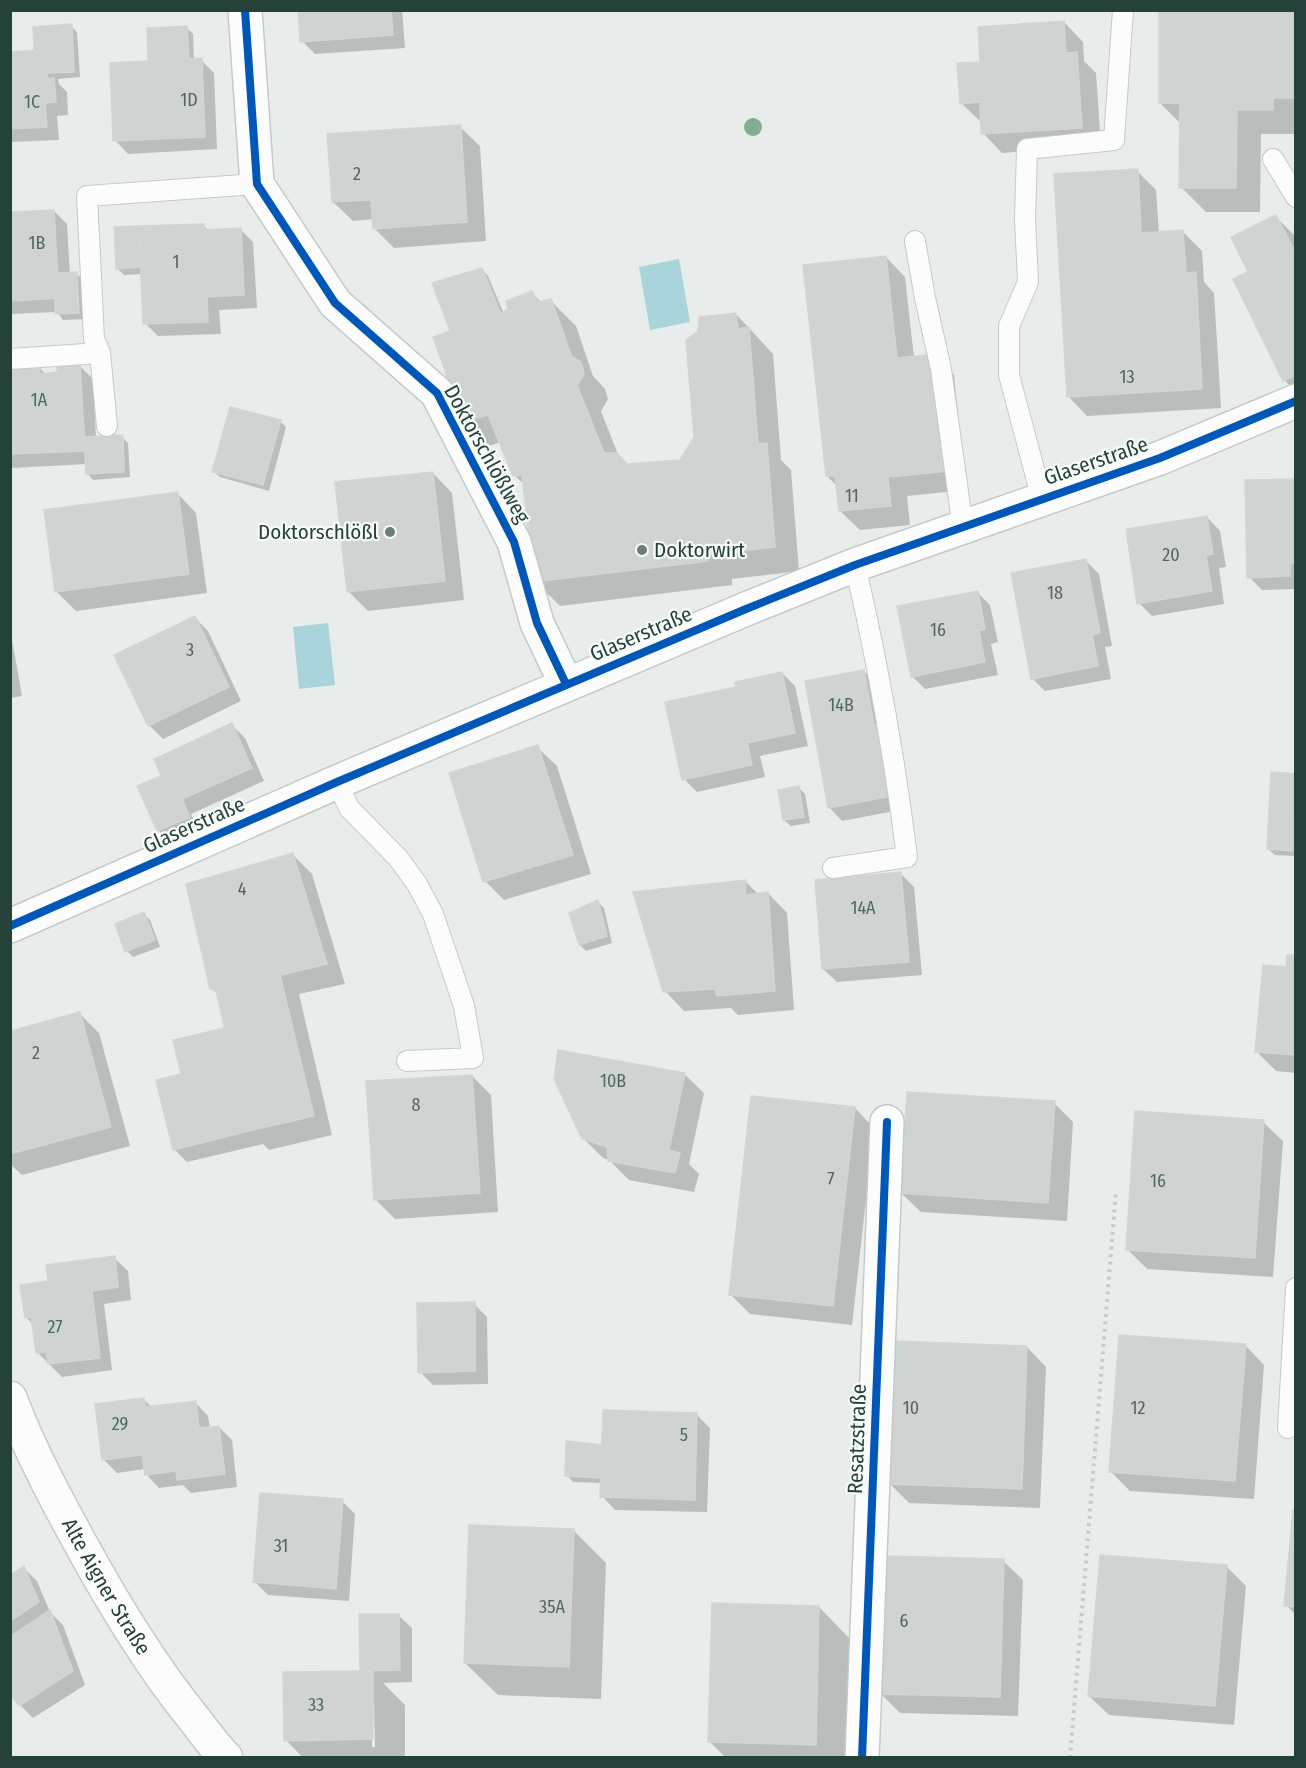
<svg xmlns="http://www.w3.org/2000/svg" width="1306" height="1768" viewBox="0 0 1306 1768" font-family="'Fira Sans Condensed',sans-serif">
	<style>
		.water { fill: #a9d4db }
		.shadow { fill: #0003; fill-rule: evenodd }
		.building { fill: #cfd4d2; stroke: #d1d6d4; stroke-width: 1.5 }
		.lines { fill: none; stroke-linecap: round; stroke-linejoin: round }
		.service-casing { stroke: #c5cac8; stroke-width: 22 }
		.minor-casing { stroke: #c5cac8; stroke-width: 36 }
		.path { stroke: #c3ccca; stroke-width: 4; stroke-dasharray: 3 4.5; stroke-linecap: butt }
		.service { stroke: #fcfcfc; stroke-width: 20 }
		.minor { stroke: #fcfcfc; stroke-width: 33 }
		.cycleway-casing { stroke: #f7fbf9; stroke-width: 11 }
		.cycleway { stroke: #0057b8; stroke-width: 8 }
		.tree { fill: #81ae93 }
		.poi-dot { fill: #697e78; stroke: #f7fbf9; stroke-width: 2 }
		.labels { text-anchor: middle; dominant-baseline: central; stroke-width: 4.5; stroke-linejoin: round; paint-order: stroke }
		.number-label { font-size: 18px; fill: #506761 }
		.street-label { font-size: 21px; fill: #24423a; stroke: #f7fbf9 }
		.poi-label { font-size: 21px; fill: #24423a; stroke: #f7fbf9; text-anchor: end }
	</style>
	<rect width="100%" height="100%" fill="#e8edeb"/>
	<g class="water">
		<polygon points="679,259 690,322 650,330 639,267"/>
		<polygon points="328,623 335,685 299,689 293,627"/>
	</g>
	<g class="shadow">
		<polygon points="300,10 402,10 405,48 315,54 302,41"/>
		<polygon points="1296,10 1296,134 1261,134 1260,212 1206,212 1181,187 1181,124 1160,103"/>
		<polygon points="1064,22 1083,42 1084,61 1096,73 1101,146 1002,153 983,133 981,122 961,103 982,63"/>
		<polygon points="71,26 77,32 80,77 58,79 59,84 67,92 68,115 57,116 59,140 10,142 10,53 35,52"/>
		<polygon points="186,27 193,34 194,60 201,60 214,73 217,149 128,154 115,140 152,62"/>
		<polygon points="460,127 480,146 486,241 394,248 374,228 374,219 353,221 333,202"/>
		<polygon points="1137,171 1156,190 1159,233 1183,232 1202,251 1204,282 1214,293 1221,408 1087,416 1068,396"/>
		<polygon points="54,211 67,224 70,274 76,273 83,280 85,319 63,320 57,312 10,314 10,214"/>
		<polygon points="1276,217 1295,236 1296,392 1284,380 1250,272"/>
		<polygon points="203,225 209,231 240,229 253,242 257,308 219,310 221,334 158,336 145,323 143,274 124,275 117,268"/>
		<polygon points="886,257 905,277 914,358 934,356 954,375 966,490 907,496 910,525 860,530 840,511 838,487 827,476"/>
		<polygon points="482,269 488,276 504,314 532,293 542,303 551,301 576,326 593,376 605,389 608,399 601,411 619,457 628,466 681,461 695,437 736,314 773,354 781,460 791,470 799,571 732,579 732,585 560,606 535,581 525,485 514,475 501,442 489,446 464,421 451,330"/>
		<polygon points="80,366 93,379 96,438 122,437 128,443 130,477 93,480 87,473 87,464 10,468 10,368 39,367 46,375 59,374"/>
		<polygon points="280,421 286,427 269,491 220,477 213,471"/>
		<polygon points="433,473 452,493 464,600 368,611 348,591"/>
		<polygon points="1296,480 1296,589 1262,590 1249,577"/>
		<polygon points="177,493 196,513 207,593 76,611 56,591"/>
		<polygon points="1207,517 1220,531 1226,567 1219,568 1224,604 1152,616 1139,603"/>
		<polygon points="1086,561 1099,574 1112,646 1105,647 1111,679 1045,691 1032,678"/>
		<polygon points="977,592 990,605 998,642 991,644 998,675 925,689 912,676"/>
		<polygon points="195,618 208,631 241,701 163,739 149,725 116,656"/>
		<polygon points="10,628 22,696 10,698"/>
		<polygon points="864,671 877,685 905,809 842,821 829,807"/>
		<polygon points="782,673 795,686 808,746 760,756 765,777 697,792 684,779 737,688"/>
		<polygon points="232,725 245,738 264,781 191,814 195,823 165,837 158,830 139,787 163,776"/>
		<polygon points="537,747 557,766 591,874 504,900 485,881"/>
		<polygon points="1296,776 1296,856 1275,855 1268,849"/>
		<polygon points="798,787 805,794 810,823 791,826 784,820"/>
		<polygon points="293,855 312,874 345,984 299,994 332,1135 269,1150 263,1144 187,1162 174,1149 183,1075 227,1029 219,996 212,988"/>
		<polygon points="901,874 914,887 922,975 837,982 823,969"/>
		<polygon points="745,881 758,894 768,893 787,913 794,1010 738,1015 731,1008 684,1011 665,991"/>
		<polygon points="598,902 604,908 612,943 586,951 580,945"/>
		<polygon points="144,914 150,920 160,947 133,957 127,951"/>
		<polygon points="1296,957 1296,1073 1276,1071 1257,1052 1288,968"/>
		<polygon points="80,1014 99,1033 130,1146 22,1175 10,1164 10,1032"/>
		<polygon points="684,1074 704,1093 689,1164 699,1174 694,1192 629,1180 609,1160 603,1158 583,1138"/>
		<polygon points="472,1076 491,1095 498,1212 395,1219 375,1199"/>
		<polygon points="1054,1103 1073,1122 1067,1221 921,1212 901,1193"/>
		<polygon points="855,1108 874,1128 852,1325 750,1314 730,1294"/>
		<polygon points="1263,1122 1283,1141 1273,1277 1147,1269 1127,1249"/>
		<polygon points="114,1258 128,1271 131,1300 104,1304 112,1370 62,1377 37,1352 33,1325 26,1317 49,1283"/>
		<polygon points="474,1304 487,1317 488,1384 433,1385 420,1372"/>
		<polygon points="1245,1345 1264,1365 1254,1499 1130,1491 1110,1471"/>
		<polygon points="1027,1347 1046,1367 1040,1508 909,1503 890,1484"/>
		<polygon points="144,1400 152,1407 195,1402 208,1416 210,1428 219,1427 232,1440 237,1487 191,1493 183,1485 159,1488 146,1474 145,1469 117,1473 104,1460 97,1405"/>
		<polygon points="696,1414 710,1428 707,1512 615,1510 602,1496 602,1483 573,1482 567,1475 603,1446"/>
		<polygon points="342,1501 355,1514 349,1601 268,1595 255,1582"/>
		<polygon points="1296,1511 1296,1615 1286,1605"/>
		<polygon points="573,1530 606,1563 601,1699 498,1695 465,1663"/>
		<polygon points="1003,1561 1023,1580 1018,1716 900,1713 881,1694"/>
		<polygon points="1226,1566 1246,1586 1234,1725 1109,1715 1089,1696"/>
		<polygon points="24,1568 37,1581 50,1612 63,1625 85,1685 33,1718 20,1705 10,1692 10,1577"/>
		<polygon points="819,1607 851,1640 848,1758 726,1758 710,1742"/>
		<path d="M398,1615L412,1628V1682L383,1683L405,1705V1758H303L286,1740L364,1672L362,1670ZM371,1703H374L375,1747H372Z"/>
	</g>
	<g class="building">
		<polygon points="298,10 391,10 393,35 300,42"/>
		<polygon points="1159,10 1296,10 1296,98 1273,98 1273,110 1237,110 1236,188 1179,188 1180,103 1159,103"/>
		<polygon points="1064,21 1066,53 1077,52 1082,128 981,134 980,102 960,104 957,63 980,62 978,27"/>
		<polygon points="72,24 74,72 46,73 45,50 34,51 33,27"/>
		<polygon points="187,26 189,59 148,61 147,28"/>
		<polygon points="45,50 47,78 54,78 56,102 45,103 47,127 10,129 10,52"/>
		<polygon points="202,58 205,137 113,141 110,63"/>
		<polygon points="461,125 467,222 373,229 371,200 332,202 327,134"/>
		<polygon points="1138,169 1141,233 1183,230 1186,273 1196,272 1202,389 1067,397 1054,174"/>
		<polygon points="54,210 59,298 10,301 10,212"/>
		<polygon points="1276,215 1294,250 1296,250 1296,375 1283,381 1233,279 1248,272 1231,237"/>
		<polygon points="204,224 208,322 143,324 139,226"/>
		<polygon points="139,226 141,267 116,269 114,227"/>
		<polygon points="241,228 244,295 207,297 205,230"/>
		<polygon points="886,256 897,358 935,354 948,471 888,477 891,506 839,511 835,476 826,476 803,265"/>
		<polygon points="482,268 501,314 450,331 432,283"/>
		<polygon points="77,272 79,313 55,314 55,299 59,298 58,273"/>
		<polygon points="532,291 538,302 551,299 572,357 581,362 584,374 577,385 604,453 617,453 627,464 680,460 694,437 686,340 698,331 699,317 736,313 738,329 749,327 758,444 767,443 775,547 708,555 708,561 534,582 522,475 513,476 488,415 463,422 433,337 501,314 508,309 506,301"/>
		<polygon points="80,364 85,451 10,454 10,367 39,365 40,374 57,372 57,365"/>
		<polygon points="230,407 281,420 263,485 212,472"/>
		<polygon points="123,435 124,472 86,474 84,437"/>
		<polygon points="433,472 445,581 347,592 335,482"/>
		<polygon points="1296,479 1296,563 1290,564 1290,576 1247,578 1245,480"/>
		<polygon points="178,492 189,574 55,592 44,510"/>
		<polygon points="1207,516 1213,554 1206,555 1212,591 1137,604 1126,529"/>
		<polygon points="1086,559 1100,633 1092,635 1098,666 1031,679 1011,573"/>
		<polygon points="978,591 985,629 979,631 985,662 911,677 897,606"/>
		<polygon points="195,616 229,687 148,726 114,655"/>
		<polygon points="864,670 874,725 880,724 893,796 828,808 805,681"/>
		<polygon points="782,672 795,733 747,743 735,682"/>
		<polygon points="736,687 752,765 682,780 665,702"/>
		<polygon points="232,723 252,768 173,803 154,759"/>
		<polygon points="538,745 573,855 483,882 449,773"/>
		<polygon points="1271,772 1296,774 1293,851 1267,849"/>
		<polygon points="161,776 173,803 182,799 190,817 157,831 137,786"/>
		<polygon points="799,786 804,817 783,820 778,790"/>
		<polygon points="293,853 327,964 216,991 210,989 186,884"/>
		<polygon points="901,872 909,962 822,969 815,880"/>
		<polygon points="746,880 745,895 768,892 775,991 717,996 715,989 663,992 633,892"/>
		<polygon points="598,900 607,936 579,945 569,913"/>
		<polygon points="144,912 155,940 125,952 115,924"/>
		<polygon points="1287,955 1296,955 1296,1055 1255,1052 1263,965 1286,967"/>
		<polygon points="280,975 314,1116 249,1131 216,991"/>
		<polygon points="80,1012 111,1127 10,1154 10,1031"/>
		<polygon points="225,1028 249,1131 173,1150 156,1080 181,1074 173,1040"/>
		<polygon points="558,1050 685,1073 669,1150 680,1153 675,1173 608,1161 607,1147 582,1139 554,1079"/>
		<polygon points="472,1075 480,1193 374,1200 366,1081"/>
		<polygon points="907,1092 1055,1101 1048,1203 900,1193"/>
		<polygon points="751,1096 855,1107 833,1306 729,1295"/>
		<polygon points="1135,1111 1264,1120 1255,1258 1126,1250"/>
		<polygon points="115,1256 118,1287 92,1291 100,1358 48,1364 46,1352 36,1353 31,1317 25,1318 20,1285 48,1281 46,1265"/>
		<polygon points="475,1302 475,1371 418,1373 417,1303"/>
		<polygon points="1119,1335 1246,1344 1235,1481 1109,1472"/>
		<polygon points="894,1341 1027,1346 1022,1489 888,1484"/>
		<polygon points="144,1398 145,1407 196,1401 199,1428 219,1426 225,1474 177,1480 176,1471 145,1475 142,1455 102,1460 95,1404"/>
		<polygon points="603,1410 697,1413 695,1500 600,1497"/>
		<polygon points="566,1441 602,1445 601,1478 565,1476"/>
		<polygon points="260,1493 343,1499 336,1589 253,1582"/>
		<polygon points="1293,1510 1296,1510 1296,1607 1284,1606"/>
		<polygon points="469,1525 574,1529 569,1667 464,1663"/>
		<polygon points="1100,1555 1227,1565 1215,1706 1088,1696"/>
		<polygon points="883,1556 1004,1559 1000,1697 879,1694"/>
		<polygon points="24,1566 39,1602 10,1621 10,1575"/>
		<polygon points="712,1603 819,1606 816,1745 708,1742"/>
		<polygon points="50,1610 73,1671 19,1706 10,1694 10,1637"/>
		<polygon points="359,1614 399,1614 400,1670 360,1671"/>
		<polygon points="360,1671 373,1671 373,1739 284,1741 283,1672"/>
	</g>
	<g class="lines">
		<defs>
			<g id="service">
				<polyline points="1273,159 1296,197"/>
				<polyline points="915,241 925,298 941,369 963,528"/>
				<polyline points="100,353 107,426"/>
				<polyline points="10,359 100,353 94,339 87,196 257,184"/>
				<polyline points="1042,499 1009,375 1009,326 1028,282 1025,219 1027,149 1114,140 1123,10"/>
				<polyline points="337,782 349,808 398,858 417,884 433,914 464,1006 473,1058 407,1061"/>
				<path d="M833,868L907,857C895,761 877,659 855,565"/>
				<polyline points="1288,1428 1296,1288"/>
			</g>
			<g id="minor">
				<polyline points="245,10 257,184 335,303 437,393 514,542 537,623 566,684"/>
				<polyline points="10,926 337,782 746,609 855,565 1160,458 1296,401"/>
				<path id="s1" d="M10,1398C30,1451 57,1501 84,1550C116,1608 150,1664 191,1715C203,1730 213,1745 226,1758"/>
				<polyline points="862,1758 887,1122"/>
			</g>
		</defs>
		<use href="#service" class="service-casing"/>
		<use href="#minor" class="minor-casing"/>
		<polyline class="path" points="1070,1758 1116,1191"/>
		<use href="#service" class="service"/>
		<use href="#minor" class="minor"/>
		<defs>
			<g id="cycleway">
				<polyline points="245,10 257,184 335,303 437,393 514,542 537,623 566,684"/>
				<polyline points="10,926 337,782 746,609 855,565 1160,458 1296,401"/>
				<polyline points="862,1758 887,1122"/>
			</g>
		</defs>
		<use href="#cycleway" class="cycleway-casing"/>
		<use href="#cycleway" class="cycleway"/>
	</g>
	<circle class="tree" cx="753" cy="127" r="9"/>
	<g class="poi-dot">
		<circle cx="390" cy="532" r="6"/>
		<circle cx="642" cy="550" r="6"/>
	</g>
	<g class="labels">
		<g class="number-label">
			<text x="189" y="100">1D</text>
			<text x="32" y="102">1C</text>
			<text x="357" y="174">2</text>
			<text x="37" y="243">1B</text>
			<text x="176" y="262">1</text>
			<text x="1127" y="377">13</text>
			<text x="39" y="400">1A</text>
			<text x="852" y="496">11</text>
			<text x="1171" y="555">20</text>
			<text x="1055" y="593">18</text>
			<text x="938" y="630">16</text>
			<text x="190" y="650">3</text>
			<text x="841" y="705">14B</text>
			<text x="242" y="889">4</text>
			<text x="863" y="908">14A</text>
			<text x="36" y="1053">2</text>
			<text x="613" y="1081">10B</text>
			<text x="416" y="1105">8</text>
			<text x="831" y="1179">7</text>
			<text x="1158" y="1181">16</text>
			<text x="55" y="1327">27</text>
			<text x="911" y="1408">10</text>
			<text x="1138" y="1408">12</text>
			<text x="120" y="1424">29</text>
			<text x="684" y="1435">5</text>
			<text x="281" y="1546">31</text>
			<text x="552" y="1607">35A</text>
			<text x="904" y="1621">6</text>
			<text x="316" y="1705">33</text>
		</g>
		<g class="street-label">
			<text transform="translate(487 454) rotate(61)">Doktorschlößlweg</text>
			<text transform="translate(1096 461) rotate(-19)">Glaserstraße</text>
			<text transform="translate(641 634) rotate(-23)">Glaserstraße</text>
			<text transform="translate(194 825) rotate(-24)">Glaserstraße</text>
			<text transform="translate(857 1439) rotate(-88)">Resatzstraße</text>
			<text stroke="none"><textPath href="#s1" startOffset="212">Alte Aigner Straße</textPath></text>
		</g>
		<g class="poi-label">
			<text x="378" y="532">Doktorschlößl</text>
			<text x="654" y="550" text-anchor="start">Doktorwirt</text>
		</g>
	</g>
	<rect width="1306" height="1768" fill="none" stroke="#24423a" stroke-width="24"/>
</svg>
